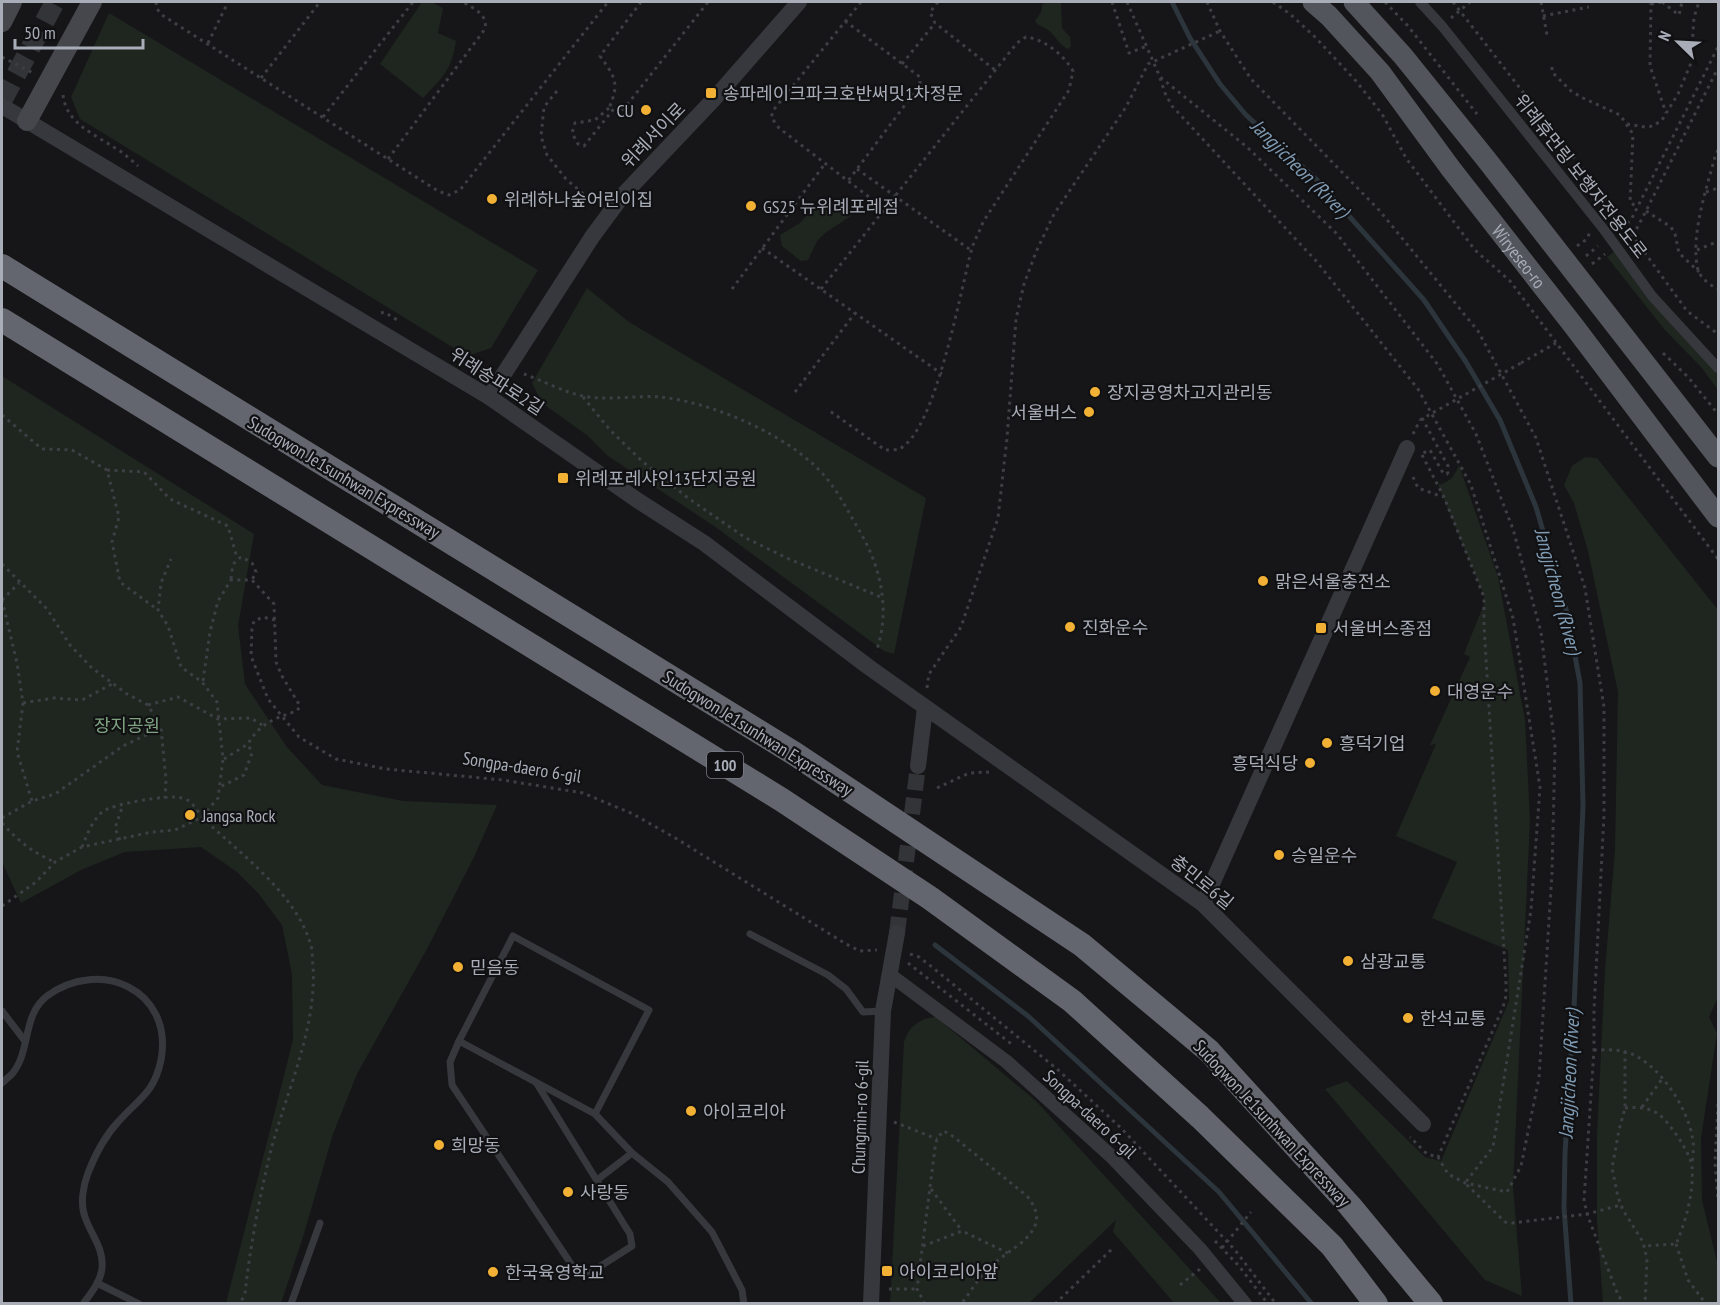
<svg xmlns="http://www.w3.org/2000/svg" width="1720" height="1305" viewBox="0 0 1720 1305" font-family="'PT Sans Narrow','Noto Sans KR',sans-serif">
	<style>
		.green { fill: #1e261f }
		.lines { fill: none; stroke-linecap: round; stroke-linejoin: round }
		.stream { stroke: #2c353c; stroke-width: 5 }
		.tertiary-tunnel { stroke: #333438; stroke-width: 16; stroke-dasharray: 16 8; stroke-linecap: butt }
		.secondary-tunnel { stroke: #333438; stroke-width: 20; stroke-dasharray: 20 10; stroke-linecap: butt }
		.path { stroke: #3d3f44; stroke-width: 3; stroke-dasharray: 3 4.5; stroke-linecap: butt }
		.service { stroke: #37383d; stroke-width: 7 }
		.pedestrian { stroke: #37383d; stroke-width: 10 }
		.minor { stroke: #37383d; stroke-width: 14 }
		.tertiary { stroke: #37383d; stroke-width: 16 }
		.secondary { stroke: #45474d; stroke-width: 20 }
		.primary { stroke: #53555c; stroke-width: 21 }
		.motorway { stroke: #63666e; stroke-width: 24 }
		.path-bridge { stroke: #3d3f44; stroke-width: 3; stroke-dasharray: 3 4.5; stroke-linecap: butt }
		.poi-dot { fill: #f2b134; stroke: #111113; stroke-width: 2 }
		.labels { text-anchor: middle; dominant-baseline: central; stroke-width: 4.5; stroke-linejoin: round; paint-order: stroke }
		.shield { fill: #111113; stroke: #7b7e86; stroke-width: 1.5 }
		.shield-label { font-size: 16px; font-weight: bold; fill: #a8adb8 }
		.poi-label { font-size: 18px; fill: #a8adb8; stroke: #111113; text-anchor: start }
		.street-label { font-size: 18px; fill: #a8adb8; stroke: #111113 }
		.park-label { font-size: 18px; fill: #7fa381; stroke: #111113 }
		.water-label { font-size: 20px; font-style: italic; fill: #7f9bb3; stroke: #111113 }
	</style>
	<rect width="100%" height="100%" fill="#161618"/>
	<g class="green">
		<path d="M422,2H431L443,8L438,33L456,41C451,71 443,77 423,98L380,64Z"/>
		<path d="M1043,2H1059L1061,3L1062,28L1070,37L1071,46L1068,49C1058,44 1056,36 1048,30C1043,26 1039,27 1035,21L1041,12Z"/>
		<polygon points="109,13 538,270 491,348 467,356 80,119 71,97"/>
		<polygon points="842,199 851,216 825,233 817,241 808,260 801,261 782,246 780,235 800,223 818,203"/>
		<polygon points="1615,251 1666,317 1718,375 1718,390 1702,368 1665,330 1607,257"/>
		<polygon points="587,288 629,322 926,498 894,654 884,651 714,526 608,456 588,436 542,403 532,383"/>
		<polygon points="2,376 254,534 238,626 245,684 286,746 322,785 403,801 497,805 475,855 428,947 357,1074 333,1134 303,1237 281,1303 226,1303 293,1040 292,974 282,925 258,893 237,872 201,847 125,852 81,870 21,903 2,862"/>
		<polygon points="1585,457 1597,458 1718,610 1718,997 1709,1017 1717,1033 1701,1138 1702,1200 1718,1266 1718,1303 1603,1303 1597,1222 1597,1135 1605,970 1615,850 1618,692 1588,551 1574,503 1564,485 1572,466"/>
		<path d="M1459,465L1498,577L1525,720L1530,820L1513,1186L1522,1296L1485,1280L1325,1089L1347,1081L1425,1157L1441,1161L1509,1001L1508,950L1432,918L1457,862L1396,836L1436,744L1430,745L1470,657L1464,654L1484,604V596L1438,485C1450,482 1454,477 1459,465Z"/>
		<path d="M936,1017L1036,1101L1221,1303H1174L1113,1232L1116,1220L1029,1303L890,1304L904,1042C909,1026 920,1018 936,1017Z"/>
	</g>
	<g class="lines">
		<g class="stream">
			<polyline points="1172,2 1190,38 1220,84 1246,115 1316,179 1424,300 1466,362 1500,420 1536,507 1567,613 1580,683 1583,806 1574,1008 1565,1153 1564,1208 1571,1304"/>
			<polyline points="935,945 1028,1016 1219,1192 1312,1304"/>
		</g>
		<polyline class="tertiary-tunnel" points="897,933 918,766"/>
		<polyline class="secondary-tunnel" points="2,101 55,2"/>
		<g class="path">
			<polyline points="156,2 157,9 162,15 438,191 449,195 460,190 608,2"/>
			<path d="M641,2L600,56C615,77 620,83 609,108L619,115L708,2"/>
			<polyline points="861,2 775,108 771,117 779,128 869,197"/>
			<polyline points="938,2 930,12 935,23 995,70"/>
			<polyline points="1112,2 1129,53 1147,46"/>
			<polyline points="1127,2 1160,77 1247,147 1337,234 1438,365 1476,434 1513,529 1541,632 1555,747 1552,873 1539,1078 1521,1166 1507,1192 1465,1183 1448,1174 1438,1157 1427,1154 1410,1137"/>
			<polyline points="1207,2 1220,31 1251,79 1379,210 1478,331 1536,438 1585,588 1604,707 1604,815 1594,1010 1594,1050 1584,1200 1587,1214 1618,1295 1624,1304"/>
			<polyline points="1273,2 1290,14 1315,37 1356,81 1382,114 1406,158 1475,250 1510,281 1718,559"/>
			<polyline points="1385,2 1408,26 1477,114"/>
			<polyline points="1453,2 1606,199 1687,311 1718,334"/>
			<polyline points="1541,2 1547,35"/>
			<polyline points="1651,2 1650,66 1666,113"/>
			<polyline points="1662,2 1679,15 1682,2"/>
			<polyline points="1651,4 1662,2"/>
			<polyline points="1543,16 1589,7"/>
			<polyline points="1451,18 1470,2"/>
			<polyline points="845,21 920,77 920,85 848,181"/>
			<polyline points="208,43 228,2"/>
			<polyline points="2,57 33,73"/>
			<polyline points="902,64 935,23"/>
			<polyline points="1552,67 1552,72 1571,91 1583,98 1620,115 1633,134 1630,202 1637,207"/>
			<polyline points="261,78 320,2"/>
			<polyline points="1160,78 1165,93 1172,106 1317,262 1418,389 1471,485 1513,618 1540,787 1531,910 1493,1147 1465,1183 1505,1222 1512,1223 1587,1214 1621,1205"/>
			<polyline points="557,91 544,107 541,136 547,155 566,179 595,204"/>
			<path d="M63,95C66,123 94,134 115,148C124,153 131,160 138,166"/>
			<polyline points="609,108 595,120 575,123 572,133 578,144 584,146 612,111"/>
			<polyline points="323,117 413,2"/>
			<polyline points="1627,124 1645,127 1653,126 1662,120 1678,94 1691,63 1694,17 1699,2"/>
			<path d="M1718,150L1715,157C1706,190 1690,237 1698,270C1701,279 1710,285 1718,289"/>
			<path d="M388,159L485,29C488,14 474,9 463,2"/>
			<polyline points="857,169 972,251"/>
			<polyline points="1706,192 1718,188"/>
			<polyline points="1646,211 1671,227 1675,234 1679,253 1699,272"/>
			<polyline points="1627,223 1631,220 1718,47"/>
			<polyline points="1631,234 1636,230 1646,211 1718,68"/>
			<polyline points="1577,246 1587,239 1590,232"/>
			<polyline points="762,248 942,374"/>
			<polyline points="1697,250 1714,243"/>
			<polyline points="1586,256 1598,246"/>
			<polyline points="1592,264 1605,254"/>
			<polyline points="732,289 824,165"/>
			<path d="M821,289L1017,43L1026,37C1044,39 1064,55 1073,71L1069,90L983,222C980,231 975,239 972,248C961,287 936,432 899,449C896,450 889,450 885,450L827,409"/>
			<polyline points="381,313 384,312 399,321"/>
			<polyline points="1663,353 1688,377 1718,414"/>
			<polyline points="1521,363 1556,343"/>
			<path d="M524,374C541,380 566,393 583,396C605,401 637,395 661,397C715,403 794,437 828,480C840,495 849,513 859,530C881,567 891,611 876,652"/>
			<polyline points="795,392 855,313"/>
			<polyline points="583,397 610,430 643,462 688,498 724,523 746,538 789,559 883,598"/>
			<polyline points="2,415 42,449 72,450 107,470 119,517 112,542 120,582 158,610"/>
			<polyline points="1422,418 1448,466 1448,472 1447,474 1443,473 1430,450 1423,453"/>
			<polyline points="1413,434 1420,420"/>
			<polyline points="1422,455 1444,497 1484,597 1484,626 1506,984 1506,996 1503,1007 1438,1157"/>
			<polyline points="107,470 144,472 170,499 228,526 237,558"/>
			<polyline points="1413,477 1418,488 1443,497"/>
			<polyline points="2,564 47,609 70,645 92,668 127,694 148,705 161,728 166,780 165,798"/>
			<path d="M231,579C232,570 232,560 242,557L252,563L256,572L252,580"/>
			<polyline points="2,600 17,663 23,703 17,752 32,801"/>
			<polyline points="2,600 19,583"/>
			<polyline points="275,620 263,617 254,621 252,629 251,656 268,699 299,737 336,759 386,769 503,780 583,793 633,814 677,839 846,944 860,951 877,950"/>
			<path d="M203,681L210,632L218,601L231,580H252L274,604L276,662L282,676L300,706L297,711C275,718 259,724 248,744L252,753L244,775L220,787"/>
			<polyline points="927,688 929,674 961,627 998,518 1007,438 1016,319 1024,284 1036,252 1054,214 1126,107 1148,64 1220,31"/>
			<polyline points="23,703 54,698 82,700 112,684"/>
			<polyline points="148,705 178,697 218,719 251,718 262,725"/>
			<polyline points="224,759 248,744"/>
			<polyline points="937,788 969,773 989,772"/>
			<polyline points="2,818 32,801 55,794 123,746 161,728"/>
			<path d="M2,823C17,840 33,853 55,862"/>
			<polyline points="120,840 115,828 123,805"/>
			<path d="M82,847C87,835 92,821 102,812C112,804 169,794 182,798C193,800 197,812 204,819C241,855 297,894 311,946C313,952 312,959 313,965C317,1028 287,1090 271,1150C260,1194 250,1248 245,1293L240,1304"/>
			<polyline points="2,906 36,882 55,862 82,847 152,832 175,830 202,817 218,798 223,759 217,702 202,682 181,667 168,626 158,610 161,583 171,559"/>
			<polyline points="910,954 919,957 932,967 1057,1069 1121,1128 1235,1250 1276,1304"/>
			<polyline points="908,963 1014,1046"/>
			<path d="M1594,1050C1604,1050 1617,1049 1626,1052C1658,1061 1689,1109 1693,1141C1694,1148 1693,1157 1692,1164"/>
			<polyline points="1625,1051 1625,1108 1619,1130 1612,1168 1618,1197 1623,1210 1643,1242 1647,1259 1645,1304"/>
			<polyline points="1718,1104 1715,1162 1718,1201"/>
			<polyline points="1642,1107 1662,1079"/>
			<path d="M1625,1108C1636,1107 1647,1107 1657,1113C1668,1120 1691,1153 1692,1167C1694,1192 1686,1221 1676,1244L1644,1246"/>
			<polyline points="894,1122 937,1139"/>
			<polyline points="931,1189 962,1231"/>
			<polyline points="1215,1241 1239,1266 1268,1304"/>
			<polyline points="1676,1244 1688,1280 1706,1304"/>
			<polyline points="923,1246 962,1231 1008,1253"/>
			<polyline points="1222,1248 1251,1212"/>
			<polyline points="1180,1285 1200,1269"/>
			<polyline points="889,1289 917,1289"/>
			<path d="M925,1304L917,1289L935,1148L937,1139L943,1131L950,1134L1027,1196C1057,1233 1008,1247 987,1270C977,1280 970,1293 961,1304"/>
			<polyline points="1055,1304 1114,1247"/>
		</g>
		<g class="service">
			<polyline points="750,934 828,975 846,989 863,1012 883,1011"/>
			<polyline points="2,1011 25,1041"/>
			<polyline points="459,1041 450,1062 452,1085 575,1270 585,1276 632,1246 630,1234 537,1084"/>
			<path d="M2,1083C5,1080 9,1077 12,1074C31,1052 22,1015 47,996C100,957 174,990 161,1060C154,1094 138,1099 118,1122C105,1136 95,1155 88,1173C83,1186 80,1204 85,1217C91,1235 104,1248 102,1268C101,1281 91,1293 83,1304"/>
			<polyline points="595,1114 649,1010 513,936 459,1041 595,1114 632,1153 668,1182 712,1232 742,1290 744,1304"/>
			<polyline points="597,1180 632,1153"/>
			<polyline points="97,1283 139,1304"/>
			<polyline points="291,1304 320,1223"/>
		</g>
		<polyline class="pedestrian" points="1420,2 1442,26 1605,231 1652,296 1718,368"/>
		<polyline class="minor" points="889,974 1007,1062 1111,1156 1200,1249 1245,1304"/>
		<g class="tertiary">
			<polyline points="2,106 489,397 637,500 704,543 870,668 1203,904 1423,1124"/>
			<polyline points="489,397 592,237 623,195 714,99 799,2"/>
			<polyline points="918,766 925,708"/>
			<polyline points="1203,904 1407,448"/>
			<polyline points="871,1304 883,1011 897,933"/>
		</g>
		<g class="secondary">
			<polyline points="2,22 12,2"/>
			<polyline points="27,121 92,2"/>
		</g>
		<g class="primary">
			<path id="s1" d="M1313,2L1329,16L1380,72L1451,169L1573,325L1718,517"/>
			<polyline points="1354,2 1403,56 1486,159 1718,457"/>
		</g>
		<g class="motorway">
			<polyline points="2,266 795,754 1082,945 1209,1051 1350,1206 1431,1304"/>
			<polyline points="2,320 782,800 930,898 1072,1001 1200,1117 1332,1246 1376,1304"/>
		</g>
		<polyline class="path-bridge" points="1420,420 1521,363"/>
	</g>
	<g class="poi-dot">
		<rect x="705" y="87" width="12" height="12" rx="3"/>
		<circle cx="646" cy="110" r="6"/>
		<circle cx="492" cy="199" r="6"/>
		<circle cx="751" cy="206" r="6"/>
		<circle cx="1095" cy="392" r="6"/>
		<circle cx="1089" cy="412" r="6"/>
		<rect x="557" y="472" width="12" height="12" rx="3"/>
		<circle cx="1263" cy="581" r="6"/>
		<circle cx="1070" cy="627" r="6"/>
		<rect x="1315" y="622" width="12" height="12" rx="3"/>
		<circle cx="1435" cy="691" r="6"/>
		<circle cx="1327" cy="743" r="6"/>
		<circle cx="1310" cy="763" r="6"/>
		<circle cx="190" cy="815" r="6"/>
		<circle cx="1279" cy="855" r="6"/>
		<circle cx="1348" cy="961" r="6"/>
		<circle cx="458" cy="967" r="6"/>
		<circle cx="1408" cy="1018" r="6"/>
		<circle cx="691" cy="1111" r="6"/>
		<circle cx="439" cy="1145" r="6"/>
		<circle cx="568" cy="1192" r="6"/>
		<rect x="881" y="1265" width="12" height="12" rx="3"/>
		<circle cx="493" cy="1272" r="6"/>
	</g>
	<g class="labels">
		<rect class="shield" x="707" y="752" width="36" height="26" rx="4.5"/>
		<g class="shield-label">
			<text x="725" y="765">100</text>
		</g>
		<g class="poi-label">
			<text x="723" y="93">송파레이크파크호반써밋1차정문</text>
			<text x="634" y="110" text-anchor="end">CU</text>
			<text x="504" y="199">위례하나숲어린이집</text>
			<text x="763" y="206">GS25 뉴위례포레점</text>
			<text x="1107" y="392">장지공영차고지관리동</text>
			<text x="1077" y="412" text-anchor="end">서울버스</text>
			<text x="575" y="478">위례포레샤인13단지공원</text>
			<text x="1275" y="581">맑은서울충전소</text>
			<text x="1082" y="627">진화운수</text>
			<text x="1333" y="628">서울버스종점</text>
			<text x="1447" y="691">대영운수</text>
			<text x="1339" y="743">흥덕기업</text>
			<text x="1298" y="763" text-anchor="end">흥덕식당</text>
			<text x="202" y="815">Jangsa Rock</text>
			<text x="1291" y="855">승일운수</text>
			<text x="1360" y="961">삼광교통</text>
			<text x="470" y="967">믿음동</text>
			<text x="1420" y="1018">한석교통</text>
			<text x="703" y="1111">아이코리아</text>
			<text x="451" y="1145">희망동</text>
			<text x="580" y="1192">사랑동</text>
			<text x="899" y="1271">아이코리아앞</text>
			<text x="505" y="1272">한국육영학교</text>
		</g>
		<g class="street-label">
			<text transform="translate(653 135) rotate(-46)">위례서이로</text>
			<text transform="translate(1581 176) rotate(52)">위례휴먼링 보행자전용도로</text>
			<text stroke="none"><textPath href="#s1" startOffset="328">Wiryeseo-ro</textPath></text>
			<text transform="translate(497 381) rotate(33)">위례송파로2길</text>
			<text transform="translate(344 477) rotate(31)">Sudogwon Je1sunhwan Expressway</text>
			<text transform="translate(758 733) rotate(32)">Sudogwon Je1sunhwan Expressway</text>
			<text transform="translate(522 767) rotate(9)">Songpa-daero 6-gil</text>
			<text transform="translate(1202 882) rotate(39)">충민로6길</text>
			<text transform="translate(1090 1114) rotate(43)">Songpa-daero 6-gil</text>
			<text transform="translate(860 1117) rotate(-88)">Chungmin-ro 6-gil</text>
			<text transform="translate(1272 1123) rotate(47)">Sudogwon Je1sunhwan Expressway</text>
		</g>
		<g class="park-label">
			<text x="127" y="725">장지공원</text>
		</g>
		<g class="water-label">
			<text transform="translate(1300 168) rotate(45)">Jangjicheon (River)</text>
			<text transform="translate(1558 591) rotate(75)">Jangjicheon (River)</text>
			<text transform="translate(1569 1074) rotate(-87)">Jangjicheon (River)</text>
		</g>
	</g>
	<rect width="1720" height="1305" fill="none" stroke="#a8adb8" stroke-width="6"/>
	<g transform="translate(1678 42) rotate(294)" stroke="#111113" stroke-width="4.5" paint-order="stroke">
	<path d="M0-4.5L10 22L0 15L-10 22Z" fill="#a8adb8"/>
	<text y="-9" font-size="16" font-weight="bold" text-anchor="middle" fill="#a8adb8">N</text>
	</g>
	<path d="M15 39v9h128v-9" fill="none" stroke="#a8adb8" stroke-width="3"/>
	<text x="24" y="39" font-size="18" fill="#a8adb8" stroke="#111113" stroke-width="4.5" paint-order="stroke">50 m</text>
</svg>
